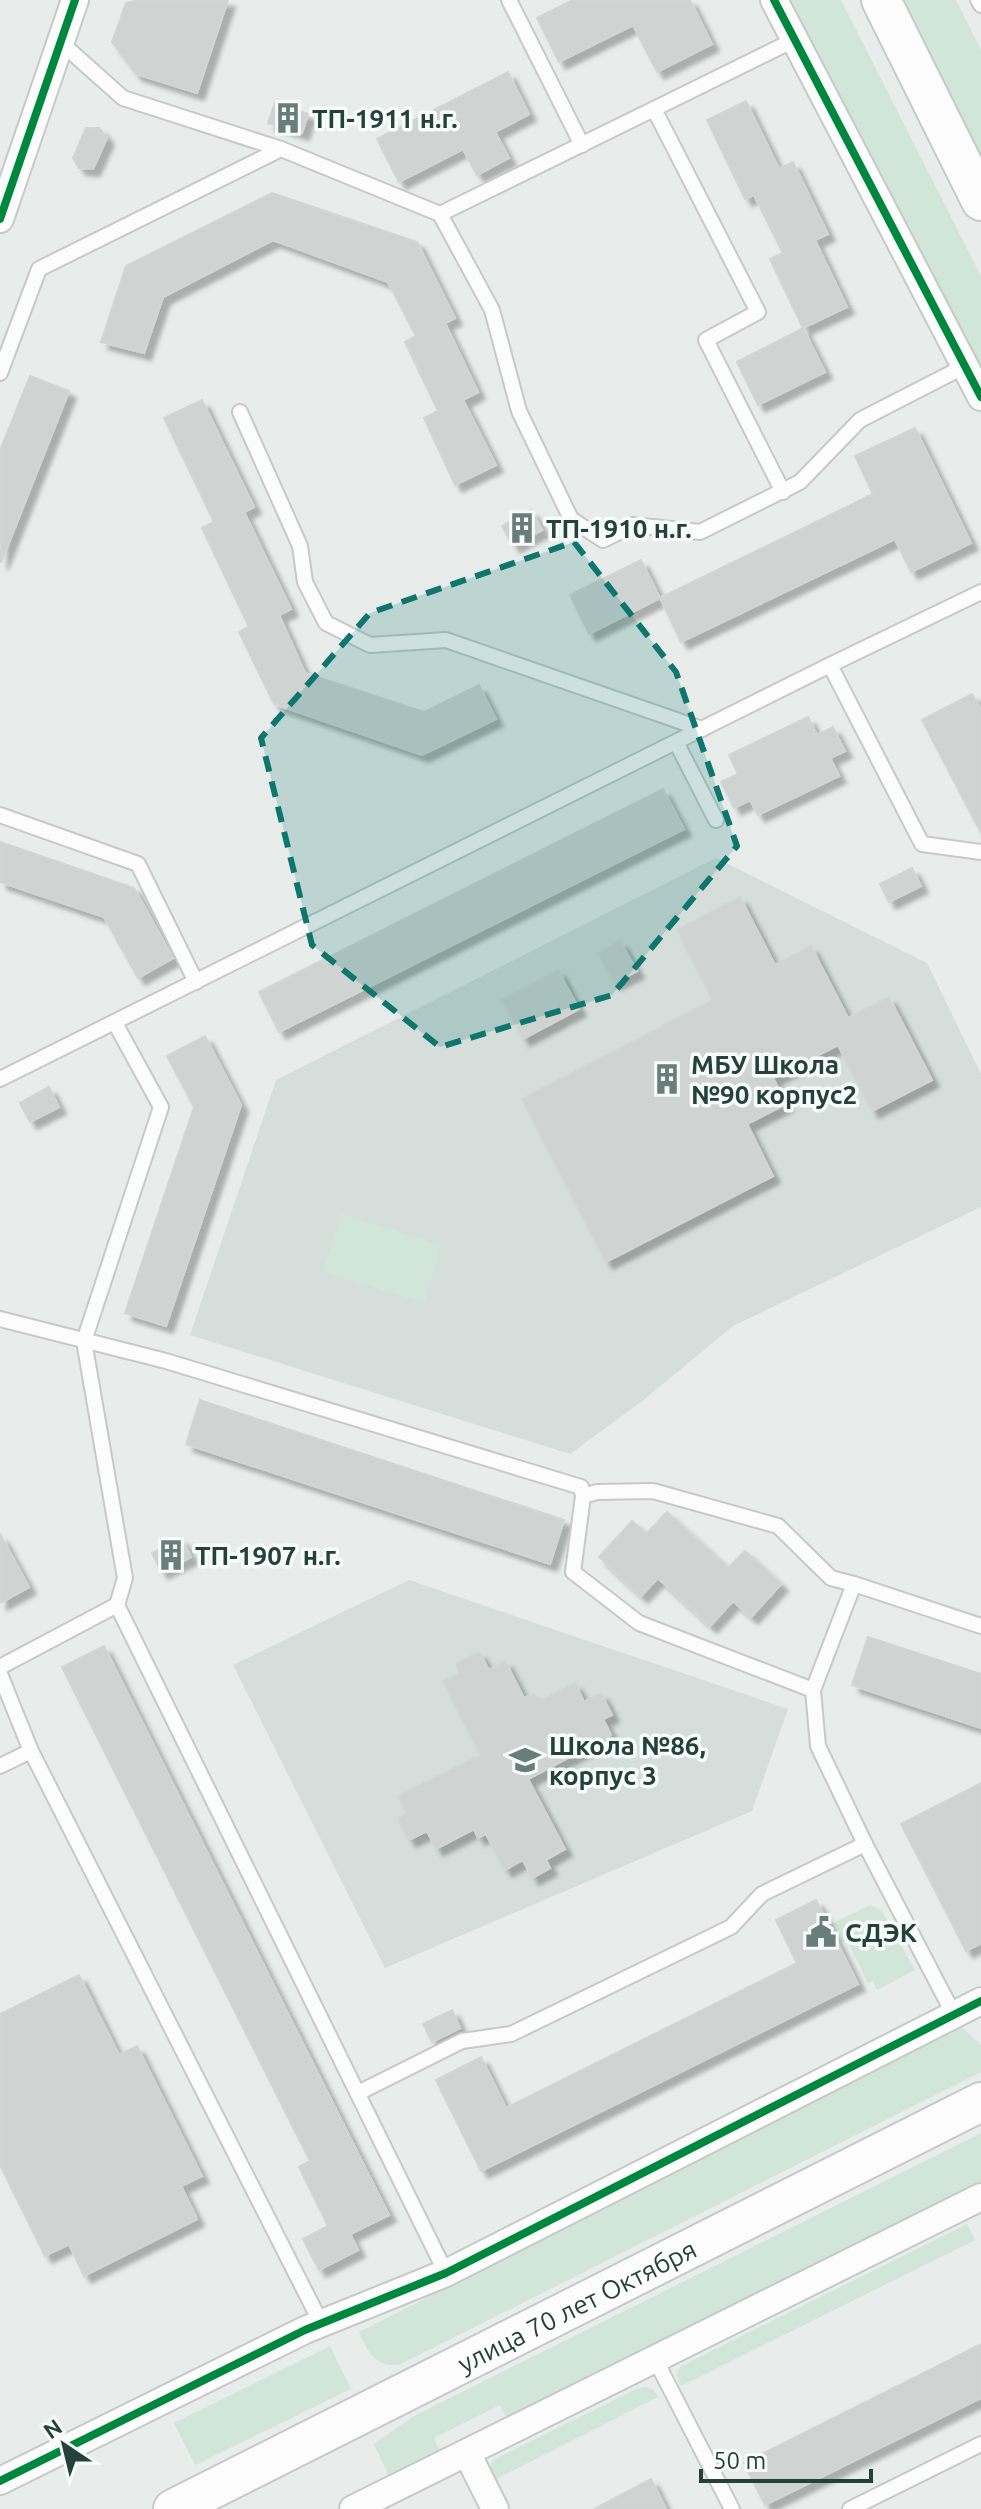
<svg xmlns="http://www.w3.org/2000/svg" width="981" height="2509" viewBox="0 0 981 2509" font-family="Ubuntu,sans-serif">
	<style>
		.built { fill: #d6dedb }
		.green { fill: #d1e6d8 }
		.building { fill: #cfd4d2; stroke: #d1d6d4; stroke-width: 2; filter: url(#shadow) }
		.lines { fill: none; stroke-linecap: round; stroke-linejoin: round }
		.lane-casing { stroke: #c5cac8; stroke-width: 18 }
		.street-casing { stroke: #c5cac8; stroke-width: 30 }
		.secondary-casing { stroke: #c3cbc8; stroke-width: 42 }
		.lane { stroke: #fcfcfc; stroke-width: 14 }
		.street { stroke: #fcfcfc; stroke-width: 26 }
		.secondary { stroke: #fcfcfc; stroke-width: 38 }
		.cycleway-casing { stroke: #f7fbf9; stroke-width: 13 }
		.cycleway { stroke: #00873e; stroke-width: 8 }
		.marked { fill: #0f766e; fill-opacity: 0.2; stroke: #0f766e; stroke-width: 6; stroke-dasharray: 16 10; stroke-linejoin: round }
		.labels { text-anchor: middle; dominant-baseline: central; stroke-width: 7; stroke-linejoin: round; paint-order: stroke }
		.poi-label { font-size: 26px; font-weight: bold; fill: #24423a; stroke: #f7fbf9; text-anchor: start }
		.street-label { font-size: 26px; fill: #24423a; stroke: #f7fbf9 }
	</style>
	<defs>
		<filter id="shadow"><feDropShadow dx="7" dy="7" stdDeviation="2" flood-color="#0004"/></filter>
	</defs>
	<rect width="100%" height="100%" fill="#e8edeb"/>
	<g class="built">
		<polygon points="716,858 927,963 981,1074 981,1207 733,1326 641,1402 570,1454 190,1335 276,1080"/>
		<polygon points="409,1580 788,1709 752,1811 385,1968 233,1665"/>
	</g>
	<g class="green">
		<polygon points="790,0 841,0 981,276 981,382 791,8"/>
		<polygon points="899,0 956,0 981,50 981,160"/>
		<polygon points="341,1214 441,1245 424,1303 323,1272"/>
		<polygon points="870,1905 881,1910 915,1970 877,1990 873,1981 868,1983 847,1940 841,1943 831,1924"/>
		<path d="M962,2027L981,2045V2072L399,2365C373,2366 369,2353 359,2332Z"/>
		<polygon points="981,2133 981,2186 509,2422 500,2405 434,2438 442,2456 391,2481 374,2444 412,2417"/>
		<polygon points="967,2224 975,2240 681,2386 676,2374 681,2366"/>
		<polygon points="330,2346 351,2389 195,2465 174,2423"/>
		<polygon points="646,2387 654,2390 658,2397 490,2482 488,2472 493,2460 636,2389"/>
	</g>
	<g class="building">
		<polygon points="140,0 228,0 197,93 136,74 112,42 126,3"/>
		<polygon points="573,0 690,0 712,44 657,72 633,25 559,62 537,18"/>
		<polygon points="508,72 529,114 495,132 509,158 477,175 463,149 399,182 377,139"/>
		<polygon points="746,101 779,169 793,162 828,234 815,240 847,307 803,328 770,259 783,253 754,195 745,199 707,120"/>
		<polygon points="275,103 308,114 302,133 268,123"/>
		<polygon points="86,128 99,128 107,138 93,169 79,168 73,158"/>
		<polygon points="272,193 417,242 455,318 445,323 478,392 463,400 496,465 455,485 424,418 438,411 405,342 416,336 388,282 273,240 163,297 144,353 101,342 126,266"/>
		<polygon points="803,328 825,372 758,405 737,362"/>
		<polygon points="30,376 69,391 1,563 0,451"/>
		<polygon points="202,400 254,507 244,512 291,609 279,615 305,673 424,712 479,685 496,719 422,755 274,704 239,632 249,627 202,528 214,522 164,418"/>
		<polygon points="915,428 971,543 911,572 895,539 681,642 660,598 873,494 855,456"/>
		<polygon points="531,510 542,530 513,546 502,526"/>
		<polygon points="641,560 660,598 589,634 570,595"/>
		<polygon points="972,694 981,710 981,833 922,720"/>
		<polygon points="808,717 817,735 833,727 845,751 830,758 839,776 758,815 750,800 734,808 721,782 738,774 729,755"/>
		<polygon points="663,789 684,829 279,1032 259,992"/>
		<polygon points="0,842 134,888 173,958 138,978 104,917 0,882"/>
		<polygon points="912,868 921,886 889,902 880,884"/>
		<polygon points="740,897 775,965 811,946 848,1018 889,997 932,1080 872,1111 838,1045 773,1078 786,1104 747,1124 773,1176 606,1262 522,1099 713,1000 677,930"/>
		<polygon points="620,941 637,971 614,983 598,953"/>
		<polygon points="558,970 579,1009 523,1039 502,1000"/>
		<polygon points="205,1036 241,1105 166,1326 125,1313 194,1107 167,1056"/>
		<polygon points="49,1087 59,1107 30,1122 20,1103"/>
		<polygon points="200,1400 564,1520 550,1564 186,1444"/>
		<polygon points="667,1512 728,1568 745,1551 781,1584 751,1617 733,1601 710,1626 658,1578 641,1596 599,1557 632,1521 646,1534"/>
		<polygon points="0,1534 29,1587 0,1603"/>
		<polygon points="181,1538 191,1557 161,1572 152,1553"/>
		<polygon points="868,1637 981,1674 981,1728 852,1685"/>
		<polygon points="104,1646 389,2215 350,2234 358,2250 319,2270 303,2239 328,2226 299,2167 310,2161 62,1667"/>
		<polygon points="479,1652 489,1670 505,1661 524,1698 534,1694 539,1702 575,1683 584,1702 601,1693 612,1715 603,1719 611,1735 528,1779 565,1849 546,1860 550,1868 532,1878 523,1860 505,1870 486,1834 478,1838 474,1829 436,1849 427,1831 409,1840 398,1819 407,1813 398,1796 481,1755 443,1682 460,1673 456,1664"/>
		<polygon points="981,1783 981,1943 966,1951 901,1824"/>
		<polygon points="816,1900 858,1984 481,2171 436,2080 481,2057 506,2108 797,1963 776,1920"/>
		<polygon points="79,1975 119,2055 137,2046 202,2176 181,2186 197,2219 84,2276 69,2244 45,2256 0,2165 0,2014"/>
		<polygon points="452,2010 460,2028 432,2042 423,2024"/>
		<polygon points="981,2344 981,2398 765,2505 744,2463"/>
		<polygon points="651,2479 666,2509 594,2509"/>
	</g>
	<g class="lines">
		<defs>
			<g id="lane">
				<polyline points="509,0 582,145"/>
				<polyline points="978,0 981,5"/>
				<polyline points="59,41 123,98 281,149 440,214 492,310 519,411 571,519 603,540 633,525 700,532 800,482 860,420 965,366"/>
				<polyline points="440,214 654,109"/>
				<polyline points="0,373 39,269 281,149"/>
				<polyline points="240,412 300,546 305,582 326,623 370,645 446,640 702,729"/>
				<polyline points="783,492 706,340 758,312 654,109 794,40"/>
				<polyline points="830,665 922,844 981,852"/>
				<polyline points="676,742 716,820"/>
				<polyline points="0,815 138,864 196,982"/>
				<polyline points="115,1023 161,1107 84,1341 125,1578 117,1605 446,2273"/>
				<polyline points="0,1079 830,665 981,592"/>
				<polyline points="0,1319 166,1361 581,1487 583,1496 573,1572 639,1623 813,1690 818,1746 865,1844 954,2015"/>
				<polyline points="583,1496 597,1492 653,1491 778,1526 831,1578 854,1584 813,1690"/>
				<polyline points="854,1584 981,1626"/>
				<polyline points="0,1667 117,1605"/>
				<polyline points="0,1674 31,1751 321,2323"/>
				<polyline points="0,1766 31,1751"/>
				<polyline points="358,2093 462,2041 511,2034 731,1927 762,1894 865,1844"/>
				<polyline points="655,2359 732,2509"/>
				<polyline points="850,2509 981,2444"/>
			</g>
			<g id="street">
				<polyline points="774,0 981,397"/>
				<polyline points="0,219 75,0"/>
				<polyline points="467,2453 495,2509"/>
				<polyline points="0,2481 305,2330 446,2273 981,2001"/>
				<polyline points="353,2509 981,2197"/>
			</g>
			<g id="secondary">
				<polyline points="881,0 981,201"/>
				<path id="s1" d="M173,2509L981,2102"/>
			</g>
		</defs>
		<use href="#lane" class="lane-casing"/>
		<use href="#street" class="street-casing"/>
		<use href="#secondary" class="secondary-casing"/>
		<use href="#lane" class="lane"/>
		<use href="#street" class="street"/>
		<use href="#secondary" class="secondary"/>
		<defs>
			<g id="cycleway">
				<polyline points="774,0 981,397"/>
				<polyline points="0,219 75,0"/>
				<polyline points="0,2481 305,2330 446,2273 981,2001"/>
			</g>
		</defs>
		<use href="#cycleway" class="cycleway-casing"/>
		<use href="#cycleway" class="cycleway"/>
	</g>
	<path class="marked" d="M574,542L676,672L737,846L612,995L440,1047L312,945L261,738L370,613Z"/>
	<defs>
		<symbol id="building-bare" viewBox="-9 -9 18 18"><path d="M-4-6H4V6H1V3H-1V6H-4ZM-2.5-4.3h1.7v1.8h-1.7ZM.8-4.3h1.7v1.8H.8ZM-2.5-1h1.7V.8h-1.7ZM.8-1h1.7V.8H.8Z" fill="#697e78" stroke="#f7fbf9" stroke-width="2.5" paint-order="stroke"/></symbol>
		<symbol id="school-bare" viewBox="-9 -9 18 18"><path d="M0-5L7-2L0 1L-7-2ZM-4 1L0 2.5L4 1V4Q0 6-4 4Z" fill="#697e78" stroke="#f7fbf9" stroke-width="2.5" paint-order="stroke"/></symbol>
		<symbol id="civic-bare" viewBox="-9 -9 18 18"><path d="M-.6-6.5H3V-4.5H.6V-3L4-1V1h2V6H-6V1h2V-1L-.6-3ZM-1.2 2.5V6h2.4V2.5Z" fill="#697e78" stroke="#f7fbf9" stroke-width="2.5" paint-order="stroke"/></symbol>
	</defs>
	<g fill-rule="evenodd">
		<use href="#building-bare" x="266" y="96" width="44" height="44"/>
		<use href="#building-bare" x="500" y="506" width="44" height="44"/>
		<use href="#building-bare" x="645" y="1057" width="44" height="44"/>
		<use href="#building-bare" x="149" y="1533" width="44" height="44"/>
		<use href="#school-bare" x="503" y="1738" width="44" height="44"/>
		<use href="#civic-bare" x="799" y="1910" width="44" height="44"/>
	</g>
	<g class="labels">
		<g class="poi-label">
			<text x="312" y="118">ТП-1911 н.г.</text>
			<text x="546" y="528">ТП-1910 н.г.</text>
			<text x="691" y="1064">МБУ Школа<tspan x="691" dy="30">№90 корпус2</tspan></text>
			<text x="195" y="1555">ТП-1907 н.г.</text>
			<text x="549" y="1745">Школа №86,<tspan x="549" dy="30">корпус 3</tspan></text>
			<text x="845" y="1932">СДЭК</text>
		</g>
		<g class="street-label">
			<text stroke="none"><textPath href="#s1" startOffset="452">улица 70 лет Октября</textPath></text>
		</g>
	</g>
	<g transform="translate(64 2445) rotate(325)" stroke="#f7fbf9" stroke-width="6" paint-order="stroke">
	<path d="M0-6L14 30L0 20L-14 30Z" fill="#24423a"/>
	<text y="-12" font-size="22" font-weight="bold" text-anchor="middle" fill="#24423a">N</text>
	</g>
	<path d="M701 2469v12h170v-12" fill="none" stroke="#24423a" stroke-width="4"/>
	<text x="713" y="2469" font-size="24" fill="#24423a" stroke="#f7fbf9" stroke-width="6" paint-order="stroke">50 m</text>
</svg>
